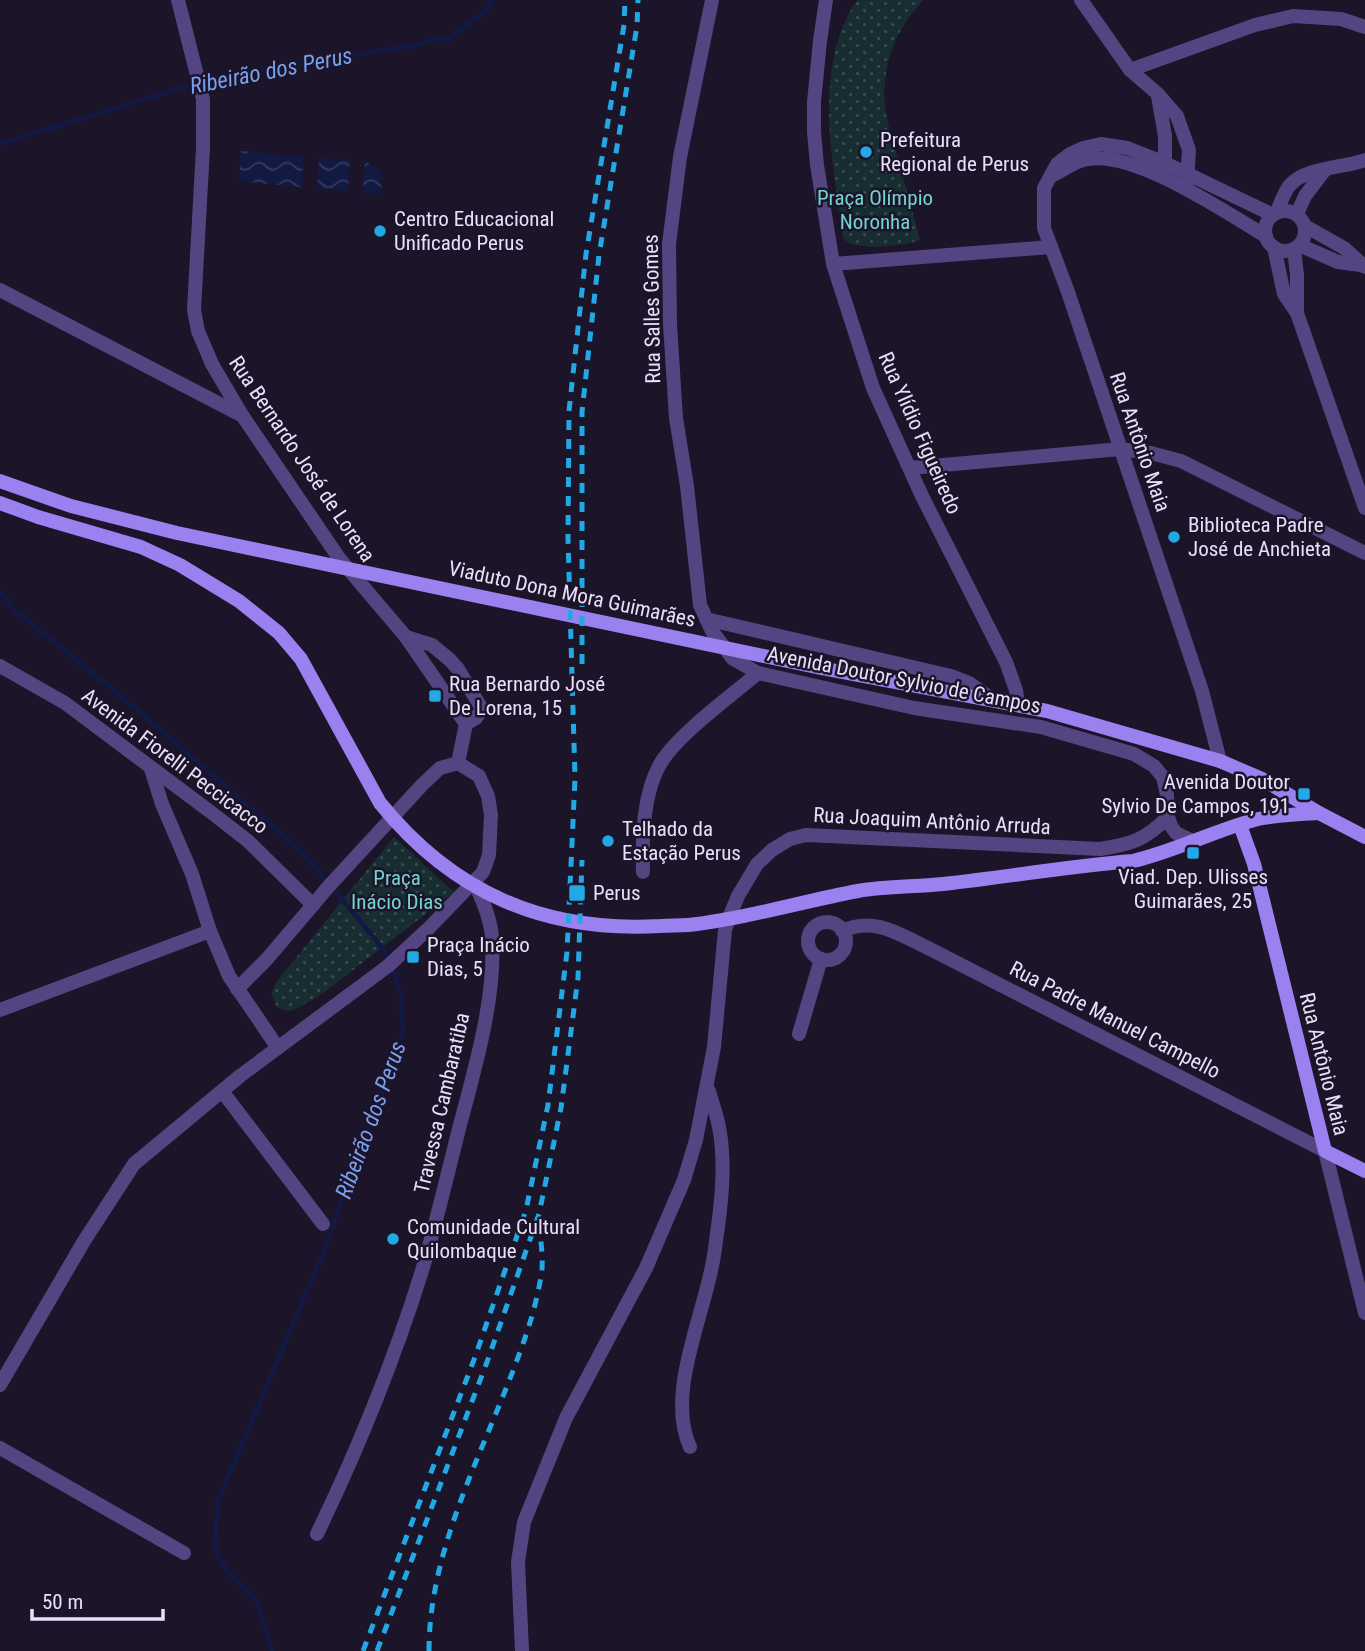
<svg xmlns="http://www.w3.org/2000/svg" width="1365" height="1651" viewBox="0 0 1365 1651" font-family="'Roboto Condensed',sans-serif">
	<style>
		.park { fill: url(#park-dots) }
		.water { fill: url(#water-waves) }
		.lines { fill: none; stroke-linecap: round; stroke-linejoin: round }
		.stream { stroke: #121943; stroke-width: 5 }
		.minor { stroke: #544582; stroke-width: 14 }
		.secondary { stroke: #9b81f0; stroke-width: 14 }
		.rail { stroke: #22a8e4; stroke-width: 5; stroke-dasharray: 10 9; stroke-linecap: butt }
		.poi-dot { fill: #22a8e4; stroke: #1c1428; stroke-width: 2.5 }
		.labels { text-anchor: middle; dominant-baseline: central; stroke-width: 5; stroke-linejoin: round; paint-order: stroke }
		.poi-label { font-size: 21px; fill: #e8dffb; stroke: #1c1428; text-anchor: start }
		.park-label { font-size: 21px; fill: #72d4d0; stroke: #1c1428 }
		.street-label { font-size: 21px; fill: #e8dffb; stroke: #1c1428 }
		.water-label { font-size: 23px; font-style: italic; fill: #799fef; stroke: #1c1428 }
	</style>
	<defs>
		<pattern id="park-dots" width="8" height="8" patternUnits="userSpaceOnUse" patternTransform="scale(1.75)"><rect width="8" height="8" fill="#182d32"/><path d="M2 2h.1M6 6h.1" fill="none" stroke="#3a4b51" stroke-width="1.8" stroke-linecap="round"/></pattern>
		<pattern id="water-waves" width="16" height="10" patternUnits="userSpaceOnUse" patternTransform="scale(1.75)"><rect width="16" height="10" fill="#121943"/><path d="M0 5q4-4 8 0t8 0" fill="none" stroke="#343a5f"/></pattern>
	</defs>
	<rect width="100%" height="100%" fill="#1c1428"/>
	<g class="park">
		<path d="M857,0H924C894,29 879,73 886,114C889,130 894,146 899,161C906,188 913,214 920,240C904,246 854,252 843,238C833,165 812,65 857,0Z"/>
		<polygon points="394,837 454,892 322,994 294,1010 287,1011 277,1007 271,994 277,981"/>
	</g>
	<g class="water">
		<polygon points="241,151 304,157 301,187 239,181"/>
		<polygon points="319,158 350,160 348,191 317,188"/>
		<polygon points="365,161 382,172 381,194 362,193"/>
	</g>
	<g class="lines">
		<g class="stream">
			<polyline points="0,144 219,76 411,46 438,38 449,39 485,11 493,0"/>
			<polyline points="0,593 16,611 128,702 303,853 376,940 387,956 401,993 403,1031 324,1251 218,1501 215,1539 219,1560 257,1603 272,1651"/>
		</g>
		<g class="minor">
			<polyline points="178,0 203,99 203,148 194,310 198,331 212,364 242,415 339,558 406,637 466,724 458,763"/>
			<polyline points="712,0 680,157 669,244 670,324 676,418 687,486 700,605 712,631 733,659 758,673 914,708 1041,727 1134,754 1154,766 1163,777 1167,795 1168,817 1171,826 1176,833 1193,841"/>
			<polyline points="826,0 820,41 814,102 814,132 817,165 833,264 873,388 922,496 1006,662 1016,690 1018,704"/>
			<polyline points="1081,0 1130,70 1158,94 1177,116 1189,150 1187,182"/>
			<polyline points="1130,70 1255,25 1293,16 1341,19 1365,27"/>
			<polyline points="1158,96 1165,136 1165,169"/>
			<path d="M1053,175C1064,170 1076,160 1088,159C1136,151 1223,211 1266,236"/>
			<path d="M1277,211C1281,203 1284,192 1290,185C1306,167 1343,168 1365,160"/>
			<circle cx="1285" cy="231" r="20"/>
			<polyline points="1297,214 1305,196 1324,171"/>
			<polyline points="1305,226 1344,248 1365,267"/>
			<polyline points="1299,245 1338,262 1361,265"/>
			<polyline points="1274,247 1284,294 1297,313 1365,508"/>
			<polyline points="1294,249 1297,275 1297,313"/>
			<polyline points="833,264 1051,247"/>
			<polyline points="0,290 241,415"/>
			<polyline points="910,468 1120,449 1151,453 1181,461 1365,553"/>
			<polyline points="706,619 951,676 969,683 993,700"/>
			<polyline points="406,637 432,645 450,660 458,669 482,709 476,718 466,724"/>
			<polyline points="0,666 65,703 212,813 248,841 313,905"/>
			<polyline points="1220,761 1202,691 1068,292 1044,228 1044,188 1057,164 1070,154 1083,148 1101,144 1127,148 1165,163 1273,215"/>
			<polyline points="151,769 162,804 192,874 210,931 229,976 278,1048"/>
			<path d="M643,872C642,837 643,791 662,761C680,733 731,696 758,673"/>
			<circle cx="827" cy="941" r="19"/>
			<path d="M842,931C875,916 900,935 930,949L1325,1151L1365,1313"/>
			<polyline points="237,989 267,959 329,886 422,785 440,768 458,763"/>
			<polyline points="0,1010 210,931"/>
			<polyline points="799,1034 821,959"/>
			<polyline points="222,1091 323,1224"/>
			<polyline points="0,1385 84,1241 134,1164 240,1076 388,966 428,929 483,872 489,855 491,815 488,796 479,776 458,763"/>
			<path d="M690,1447C665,1392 706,1312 714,1255C720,1214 727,1168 719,1127C717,1115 712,1103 709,1091"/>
			<polyline points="0,1448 184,1553"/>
			<path d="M317,1534C358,1449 393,1363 421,1274C436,1225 447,1175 460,1125C475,1068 496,997 492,938C491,919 482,900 475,883"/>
			<path d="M522,1651L518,1562L524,1522L566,1418L646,1268L684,1180L696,1140L714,1047L725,930L729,918L738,896L757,864L772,850L790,839L806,835L1100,849C1132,844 1145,840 1168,817"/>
		</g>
		<g class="secondary">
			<polyline points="0,481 71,506 177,533 821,668 1047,711 1220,761 1262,779 1319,813 1365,837"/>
			<path d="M0,503L38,517L141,547L180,565L239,601L279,633L301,659L380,803C453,893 545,933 660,926C672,925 685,926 697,924C752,917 804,901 858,891C886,886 915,887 943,884C1007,877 1070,866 1133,861C1176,851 1215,830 1258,819C1278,815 1298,814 1319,813"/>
			<polyline points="1240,825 1254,864 1325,1151 1365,1171"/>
		</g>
		<g class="rail">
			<polyline points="582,664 582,412 599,255 637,26 638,0"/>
			<polyline points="363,1651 475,1357 526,1210 548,1105 567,952 575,778 568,539 569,411 586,254 624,25 625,0"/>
			<polyline points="377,1651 487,1362 539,1214 561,1108 578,978 582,860"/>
			<path d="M429,1651C429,1556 475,1468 509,1381C523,1345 537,1308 542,1269C543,1253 540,1236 539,1221"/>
		</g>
	</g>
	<g class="poi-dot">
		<circle cx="866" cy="152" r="7"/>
		<circle cx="380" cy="231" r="7"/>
		<circle cx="1174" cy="537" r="7"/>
		<rect x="428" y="689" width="14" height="14" rx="3.5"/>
		<rect x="1297" y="787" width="14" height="14" rx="3.5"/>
		<circle cx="608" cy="841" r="7"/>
		<rect x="1186" y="846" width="14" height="14" rx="3.5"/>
		<rect x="568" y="884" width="18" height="18" rx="3.5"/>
		<rect x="406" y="950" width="14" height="14" rx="3.5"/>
		<circle cx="393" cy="1239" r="7"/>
	</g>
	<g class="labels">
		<g class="poi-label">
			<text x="880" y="140">Prefeitura<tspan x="880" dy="24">Regional de Perus</tspan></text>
			<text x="394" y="219">Centro Educacional<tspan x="394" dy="24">Unificado Perus</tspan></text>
			<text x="1188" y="525">Biblioteca Padre<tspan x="1188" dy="24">José de Anchieta</tspan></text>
			<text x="449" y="684">Rua Bernardo José<tspan x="449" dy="24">De Lorena, 15</tspan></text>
			<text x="1290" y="782" text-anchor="end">Avenida Doutor<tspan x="1290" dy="24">Sylvio De Campos, 191</tspan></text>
			<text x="622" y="829">Telhado da<tspan x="622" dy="24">Estação Perus</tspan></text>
			<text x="1193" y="877" text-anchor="middle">Viad. Dep. Ulisses<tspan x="1193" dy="24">Guimarães, 25</tspan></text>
			<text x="593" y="893">Perus</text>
			<text x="427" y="945">Praça Inácio<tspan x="427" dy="24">Dias, 5</tspan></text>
			<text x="407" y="1227">Comunidade Cultural<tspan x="407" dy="24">Quilombaque</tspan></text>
		</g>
		<g class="park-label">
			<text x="875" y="198">Praça Olímpio<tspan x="875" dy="24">Noronha</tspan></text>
			<text x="397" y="878">Praça<tspan x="397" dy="24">Inácio Dias</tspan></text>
		</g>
		<g class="street-label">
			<text transform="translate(652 309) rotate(-91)">Rua Salles Gomes</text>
			<text transform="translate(920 433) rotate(66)">Rua Ylídio Figueiredo</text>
			<text transform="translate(1140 442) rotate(71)">Rua Antônio Maia</text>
			<text transform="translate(302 459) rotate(56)">Rua Bernardo José de Lorena</text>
			<text transform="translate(572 594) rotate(12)">Viaduto Dona Mora Guimarães</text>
			<text transform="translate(904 680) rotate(11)">Avenida Doutor Sylvio de Campos</text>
			<text transform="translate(175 761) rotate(37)">Avenida Fiorelli Peccicacco</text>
			<text transform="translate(932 821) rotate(3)">Rua Joaquim Antônio Arruda</text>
			<text transform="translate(1115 1020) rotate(27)">Rua Padre Manuel Campello</text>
			<text transform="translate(1324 1064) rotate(76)">Rua Antônio Maia</text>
			<text transform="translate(442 1103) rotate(-77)">Travessa Cambaratiba</text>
		</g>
		<g class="water-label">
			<text transform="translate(271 71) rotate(-11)">Ribeirão dos Perus</text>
			<text transform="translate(371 1120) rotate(-70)">Ribeirão dos Perus</text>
		</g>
	</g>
	<path d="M32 1609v10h131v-10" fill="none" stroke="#e8dffb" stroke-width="3.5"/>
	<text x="42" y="1609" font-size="21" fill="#e8dffb" stroke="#1c1428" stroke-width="5" paint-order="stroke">50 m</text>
</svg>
